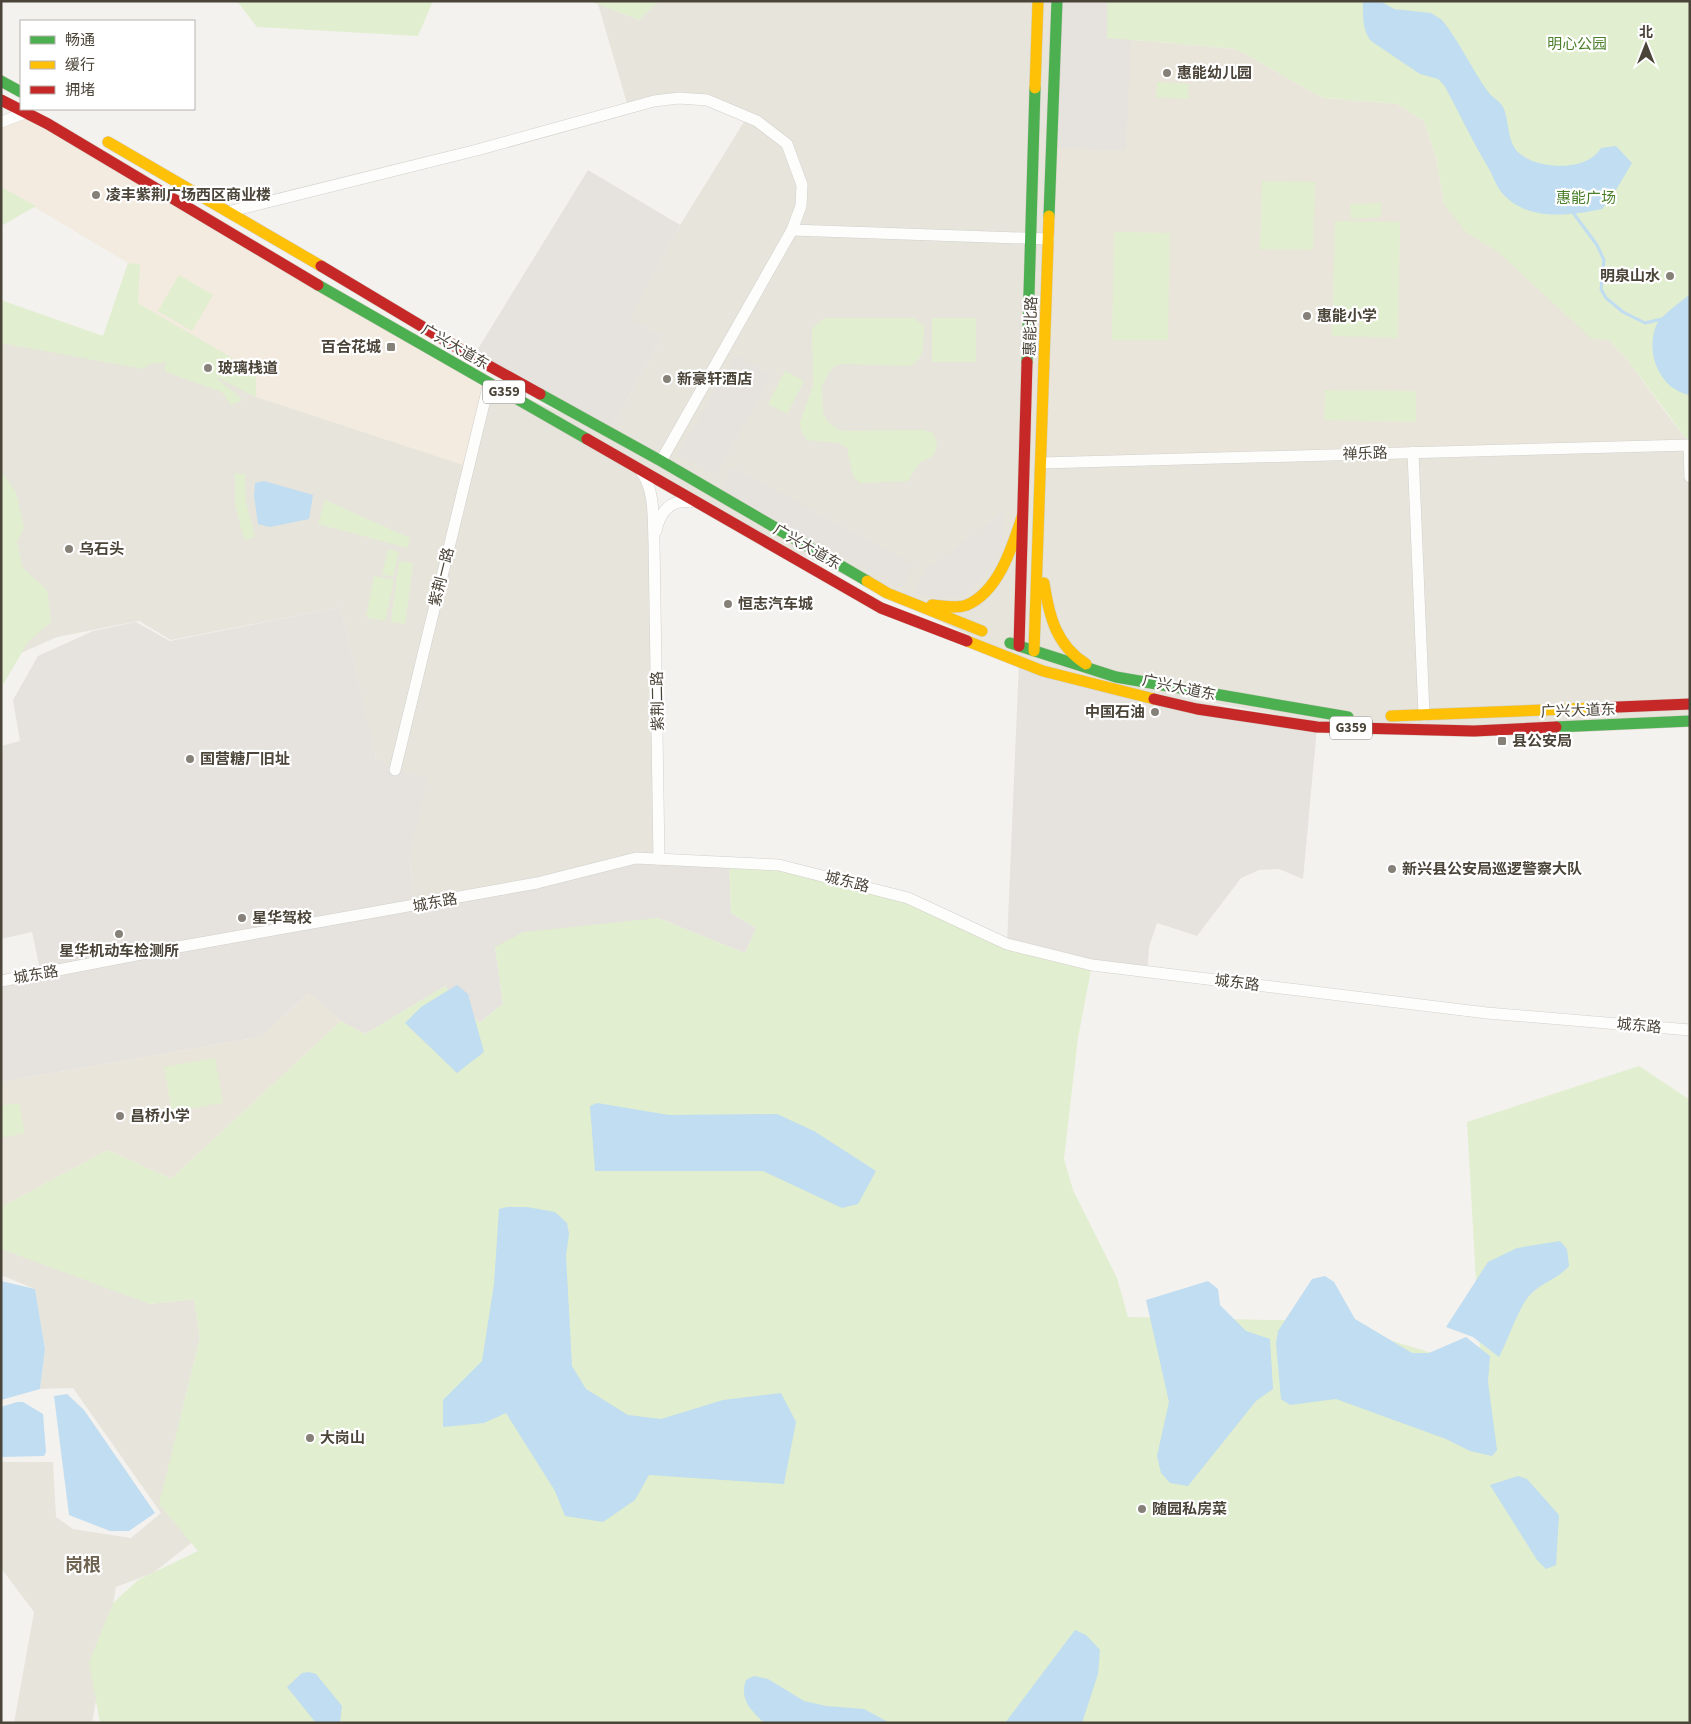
<svg xmlns="http://www.w3.org/2000/svg" width="1691" height="1724" viewBox="0 0 1691 1724" font-family="'Source Sans 3','Noto Sans SC',sans-serif">
	<style>
		.residential { fill: #e7e4dc }
		.commercial { fill: #f3ebdf }
		.industrial { fill: #e6e2de }
		.education { fill: #eae5da }
		.green { fill: #e1eecf }
		.parking { fill: #e6e3df }
		.water { fill: #c0ddf1 }
		.lines { fill: none; stroke-linecap: round; stroke-linejoin: round }
		.stream { stroke: #c0ddf1; stroke-width: 3 }
		.street-casing { stroke: #d2d0cb; stroke-width: 12 }
		.fast-casing { stroke: #d3cfc5; stroke-width: 12 }
		.slow-casing { stroke: #d3cfc5; stroke-width: 12 }
		.jam-casing { stroke: #d3cfc5; stroke-width: 12 }
		.street { stroke: #fdfdfc; stroke-width: 11 }
		.fast { stroke: #4caf50; stroke-width: 11 }
		.slow { stroke: #ffc107; stroke-width: 11 }
		.jam { stroke: #c62828; stroke-width: 11 }
		.poi-dot { fill: #868178; stroke: #fff; stroke-width: 2 }
		.labels { text-anchor: middle; dominant-baseline: central; stroke-width: 4.5; stroke-linejoin: round; paint-order: stroke }
		.shield { fill: #fff; stroke: #817c74; stroke-width: 1 }
		.shield-label { font-size: 14px; font-weight: bold; fill: #4b4439 }
		.park-label { font-size: 15px; fill: #4a7f2a; stroke: #fff }
		.poi-label { font-size: 15px; font-weight: bold; fill: #4b4439; stroke: #fff; text-anchor: start }
		.street-label { font-size: 15px; fill: #4b4439; stroke: #fff }
		.quarter-label { font-size: 18px; font-weight: bold; fill: #6e6250; stroke: #fff }
	</style>
	<rect width="100%" height="100%" fill="#f4f2ee"/>
	<g class="residential">
		<polygon points="659,1 1057,1 1444,204 1609,340 1690,444 1690,721 1346,728 1043,671 648,481 659,859 416,906 409,859 373,748 341,607 171,640 139,621 57,637 1,662 1,337 199,355 256,397 489,383 609,432 663,336 628,318 680,225 747,117 707,100 628,107 598,4 639,20"/>
		<polygon points="1,1231 150,1304 194,1299 200,1338 179,1424 209,1529 153,1573 116,1587 92,1723 14,1723 34,1612 1,1568 1,1462 53,1462 56,1517 73,1529 131,1538 161,1513 73,1388 40,1389 45,1349 35,1289 1,1275"/>
	</g>
	<polygon class="commercial" points="25,113 489,383 469,467 256,397 255,372 138,303 140,264 128,263 1,187 1,122"/>
	<g class="industrial">
		<polygon points="588,170 680,225 629,318 663,336 609,432 473,357"/>
		<polygon points="341,607 376,759 395,770 427,779 409,859 416,906 636,858 729,863 731,913 756,928 745,953 658,918 495,947 503,1004 479,1023 445,986 365,1034 341,1021 309,993 261,1037 1,1082 1,981 41,974 32,932 1,939 1,746 20,741 13,700 38,656 93,631 136,622 170,641"/>
		<polygon points="1019,661 1317,727 1303,879 1279,869 1259,870 1241,878 1197,936 1157,923 1149,947 1147,973 1007,944"/>
	</g>
	<g class="education">
		<polygon points="1123,39 1236,49 1323,98 1397,104 1424,121 1436,157 1444,204 1467,233 1497,251 1592,339 1609,340 1627,359 1689,445 1041,463 1052,148"/>
		<polygon points="309,993 341,1021 171,1179 108,1150 1,1207 1,1082 261,1037"/>
	</g>
	<g class="green">
		<polygon points="237,1 433,1 418,36 257,27"/>
		<polygon points="590,1 659,1 639,20"/>
		<polygon points="1057,1 1690,1 1690,444 1627,359 1609,340 1592,339 1497,251 1467,233 1444,204 1436,157 1424,121 1397,104 1323,98 1236,49 1123,39 1055,37"/>
		<polygon points="1157,82 1189,84 1188,99 1156,97"/>
		<polygon points="1262,181 1315,182 1313,250 1260,249"/>
		<polygon points="1,187 36,206 1,226"/>
		<polygon points="1381,203 1381,217 1351,219 1350,204"/>
		<polygon points="1335,221 1400,222 1398,338 1332,336"/>
		<polygon points="1114,232 1170,233 1168,340 1112,340"/>
		<polygon points="128,263 140,264 138,303 256,372 256,397 214,376 243,400 231,405 222,392 166,372 164,367 167,362 149,364 143,369 1,343 1,300 103,336"/>
		<polygon points="179,275 213,295 192,331 158,311"/>
		<path d="M824,318H914L924,327C923,343 926,358 910,366L843,364L835,366L829,372L822,387L823,413L827,421L839,430L846,431L922,430L933,433C941,448 936,458 920,462L908,481L859,483L853,476L847,448L839,443L807,440L801,430L800,422L813,386L812,329Z"/>
		<rect x="932" y="318" width="44" height="44"/>
		<polygon points="785,371 804,381 787,414 768,404"/>
		<polygon points="1325,390 1416,391 1416,422 1324,420"/>
		<polygon points="1,471 16,492 24,528 17,542 23,568 47,590 51,622 28,642 1,688"/>
		<polygon points="235,473 245,474 246,502 255,537 244,540 235,503"/>
		<polygon points="325,500 410,538 408,548 318,524"/>
		<polygon points="388,549 399,552 393,577 382,574"/>
		<polygon points="399,561 413,563 405,624 391,622"/>
		<polygon points="374,576 394,580 385,621 366,617"/>
		<polygon points="729,863 779,865 908,898 1007,944 1092,965 1078,1038 1064,1159 1073,1190 1117,1278 1128,1317 1327,1321 1481,1368 1467,1122 1639,1066 1690,1100 1690,1723 100,1723 89,1662 113,1603 138,1580 198,1551 159,1504 200,1338 194,1299 150,1304 1,1249 1,1207 108,1150 171,1179 341,1021 365,1034 445,986 479,1023 503,1004 495,947 523,932 658,918 745,953 756,928 731,913"/>
		<polygon points="215,1058 223,1103 172,1112 164,1067"/>
		<polygon points="19,1103 25,1133 1,1138 1,1106"/>
	</g>
	<g class="parking">
		<polygon points="1057,1 1107,1 1107,39 1131,40 1126,150 1052,148"/>
		<polygon points="735,355 772,375 715,475 678,454"/>
		<polygon points="733,468 914,565 902,588 721,490"/>
		<polygon points="1002,513 1002,550 973,588 960,598 942,598 914,593 928,569"/>
		<polygon points="165,735 189,848 157,855 134,742"/>
		<polygon points="113,873 123,918 61,931 51,886"/>
		<polygon points="51,976 54,993 1,1003 1,986"/>
	</g>
	<g class="water">
		<path d="M1363,1H1380L1394,9L1431,13L1442,20C1460,42 1472,70 1489,93C1493,98 1500,101 1503,107C1510,121 1506,141 1519,153C1538,170 1587,172 1601,148L1616,146L1632,163L1613,195L1602,209C1570,216 1527,221 1503,194C1496,186 1493,176 1488,167C1472,141 1459,112 1444,85L1438,79L1420,74L1371,41C1362,30 1363,15 1363,1Z"/>
		<path d="M1690,294V395C1660,390 1645,353 1656,326C1659,317 1682,301 1690,294Z"/>
		<polygon points="264,481 313,495 309,519 270,527 258,524 254,496 255,483"/>
		<polygon points="457,985 468,994 484,1052 457,1073 405,1023 421,1007"/>
		<polygon points="597,1103 669,1115 777,1114 814,1131 876,1171 858,1204 842,1208 763,1171 595,1171 590,1106"/>
		<polygon points="507,1207 527,1207 555,1212 567,1223 569,1234 566,1256 572,1366 586,1389 628,1415 661,1419 723,1400 781,1393 796,1422 784,1484 649,1475 635,1500 603,1522 565,1516 555,1491 506,1413 484,1423 443,1427 443,1400 482,1361 494,1284 499,1209"/>
		<path d="M1560,1241L1567,1249L1569,1266C1558,1279 1540,1283 1529,1296C1519,1307 1507,1342 1499,1357L1473,1337L1446,1327L1488,1262L1517,1248Z"/>
		<polygon points="1325,1276 1334,1282 1355,1319 1412,1353 1429,1353 1466,1337 1490,1356 1488,1382 1497,1450 1492,1456 1470,1451 1446,1439 1336,1399 1290,1405 1281,1399 1276,1343 1278,1331 1312,1279"/>
		<polygon points="1,1281 35,1289 45,1349 40,1389 1,1400"/>
		<polygon points="1208,1281 1218,1289 1220,1305 1246,1331 1270,1339 1273,1389 1256,1401 1188,1486 1170,1483 1161,1473 1157,1456 1169,1402 1146,1300"/>
		<polygon points="67,1394 84,1410 155,1513 129,1531 110,1531 69,1515 54,1396"/>
		<polygon points="17,1402 23,1402 43,1414 46,1452 44,1456 1,1457 1,1407"/>
		<polygon points="1518,1476 1527,1479 1559,1515 1556,1565 1546,1569 1537,1560 1490,1485"/>
		<polygon points="1075,1630 1086,1635 1100,1650 1098,1674 1082,1723 1005,1723"/>
		<polygon points="309,1672 316,1674 342,1706 340,1723 316,1723 287,1687 302,1673"/>
		<path d="M754,1676L768,1679L804,1701L826,1706L864,1709L890,1723H764C751,1710 739,1700 746,1680Z"/>
	</g>
	<g class="lines">
		<polyline class="stream" points="1574,214 1597,245 1604,260 1601,289 1606,298 1623,312 1645,323 1662,319"/>
		<defs>
			<g id="street">
				<polyline points="1,122 25,113"/>
				<polyline points="231,211 477,150 654,101 679,98 707,100 757,121 787,144 802,185 801,206 792,230 661,461"/>
				<polyline points="792,230 1049,239"/>
				<polyline points="1413,452 1424,715"/>
				<polyline points="1041,463 1689,445 1690,477"/>
				<path d="M642,473C655,491 653,520 654,542L659,859"/>
				<path d="M656,531C660,512 670,499 690,502"/>
				<polyline points="395,770 489,383"/>
				<polyline points="1,981 167,949 537,883 636,858 779,865 908,898 1007,944 1092,965 1487,1013 1690,1030"/>
			</g>
			<g id="fast">
				<polyline points="1,81 21,92"/>
				<polyline points="1049,216 1057,1"/>
				<polyline points="318,285 587,439"/>
				<polyline points="1027,362 1035,88"/>
				<polyline points="540,394 661,461 867,581"/>
				<polyline points="1010,643 1116,677 1348,717"/>
				<polyline points="1556,727 1690,721"/>
			</g>
			<g id="slow">
				<polyline points="1035,88 1038,1"/>
				<polyline points="108,142 321,266"/>
				<polyline points="867,581 887,593 982,631"/>
				<path d="M1044,583C1049,616 1056,645 1086,664"/>
				<path d="M932,605C943,606 956,609 967,605C999,591 1012,547 1022,517"/>
				<polyline points="967,641 1043,671 1154,699"/>
				<polyline points="1034,651 1049,216"/>
				<polyline points="1391,716 1594,708"/>
			</g>
			<g id="jam">
				<polyline points="1,100 48,124 318,285"/>
				<polyline points="321,266 473,357 540,394"/>
				<polyline points="587,439 881,608 967,641"/>
				<polyline points="1019,646 1027,362"/>
				<polyline points="1154,699 1197,709 1317,727 1474,731 1556,727"/>
				<polyline points="1594,708 1690,704"/>
			</g>
		</defs>
		<use href="#street" class="street-casing"/>
		<use href="#fast" class="fast-casing"/>
		<use href="#slow" class="slow-casing"/>
		<use href="#jam" class="jam-casing"/>
		<use href="#street" class="street"/>
		<use href="#fast" class="fast"/>
		<use href="#slow" class="slow"/>
		<use href="#jam" class="jam"/>
	</g>
	<g class="poi-dot">
		<circle cx="1167" cy="73" r="5"/>
		<circle cx="96" cy="195" r="5"/>
		<circle cx="1670" cy="276" r="5"/>
		<circle cx="1307" cy="316" r="5"/>
		<rect x="386" y="342" width="10" height="10" rx="2.5"/>
		<circle cx="208" cy="368" r="5"/>
		<circle cx="667" cy="379" r="5"/>
		<circle cx="69" cy="549" r="5"/>
		<circle cx="728" cy="604" r="5"/>
		<circle cx="1155" cy="712" r="5"/>
		<rect x="1497" y="736" width="10" height="10" rx="2.5"/>
		<circle cx="190" cy="759" r="5"/>
		<circle cx="1392" cy="869" r="5"/>
		<circle cx="242" cy="918" r="5"/>
		<circle cx="119" cy="934" r="5"/>
		<circle cx="120" cy="1116" r="5"/>
		<circle cx="310" cy="1438" r="5"/>
		<circle cx="1142" cy="1509" r="5"/>
	</g>
	<g class="labels">
		<g class="shield">
			<rect x="483" y="380.5" width="42" height="23" rx="4"/>
			<rect x="1330" y="716.5" width="42" height="23" rx="4"/>
		</g>
		<g class="shield-label">
			<text x="504" y="392">G359</text>
			<text x="1351" y="728">G359</text>
		</g>
		<g class="park-label">
			<text x="1577" y="44">明心公园</text>
			<text x="1586" y="198">惠能广场</text>
		</g>
		<g class="poi-label">
			<text x="1177" y="73">惠能幼儿园</text>
			<text x="106" y="195">凌丰紫荆广场西区商业楼</text>
			<text x="1660" y="276" text-anchor="end">明泉山水</text>
			<text x="1317" y="316">惠能小学</text>
			<text x="381" y="347" text-anchor="end">百合花城</text>
			<text x="218" y="368">玻璃栈道</text>
			<text x="677" y="379">新豪轩酒店</text>
			<text x="79" y="549">乌石头</text>
			<text x="738" y="604">恒志汽车城</text>
			<text x="1145" y="712" text-anchor="end">中国石油</text>
			<text x="1512" y="741">县公安局</text>
			<text x="200" y="759">国营糖厂旧址</text>
			<text x="1402" y="869">新兴县公安局巡逻警察大队</text>
			<text x="252" y="918">星华驾校</text>
			<text x="119" y="951" text-anchor="middle">星华机动车检测所</text>
			<text x="130" y="1116">昌桥小学</text>
			<text x="320" y="1438">大岗山</text>
			<text x="1152" y="1509">随园私房菜</text>
		</g>
		<g class="street-label">
			<text transform="translate(1031 326) rotate(-88)">惠能北路</text>
			<text transform="translate(455 347) rotate(30)">广兴大道东</text>
			<text transform="translate(1365 454) rotate(-2)">禅乐路</text>
			<text transform="translate(807 547) rotate(30)">广兴大道东</text>
			<text transform="translate(442 577) rotate(-76)">紫荆一路</text>
			<text transform="translate(1179 688) rotate(12)">广兴大道东</text>
			<text transform="translate(658 701) rotate(-91)">紫荆二路</text>
			<text transform="translate(1578 711) rotate(-2)">广兴大道东</text>
			<text transform="translate(847 882) rotate(14)">城东路</text>
			<text transform="translate(435 903) rotate(-11)">城东路</text>
			<text transform="translate(36 975) rotate(-10)">城东路</text>
			<text transform="translate(1237 983) rotate(7)">城东路</text>
			<text transform="translate(1639 1026) rotate(5)">城东路</text>
		</g>
		<g class="quarter-label">
			<text x="83" y="1565">岗根</text>
		</g>
	</g>
	<rect width="1691" height="1724" fill="none" stroke="#4b4439" stroke-width="5"/>
	<rect x="20" y="20" width="175" height="90" fill="#ffffff" stroke="#b7b4b0"/>
	<rect x="30" y="36" width="25" height="8" fill="#4caf50" stroke="#b7b4b0"/>
	<text x="65" y="45" font-size="15" fill="#4b4439">畅通</text>
	<rect x="30" y="61" width="25" height="8" fill="#ffc107" stroke="#b7b4b0"/>
	<text x="65" y="70" font-size="15" fill="#4b4439">缓行</text>
	<rect x="30" y="86" width="25" height="8" fill="#c62828" stroke="#b7b4b0"/>
	<text x="65" y="95" font-size="15" fill="#4b4439">拥堵</text>
	<g transform="translate(1646 45)" stroke="#ffffff" stroke-width="4" paint-order="stroke">
	<path d="M0-4L9 19L0 12L-9 19Z" fill="#4b4439"/>
	<text y="-8" font-size="14" font-weight="bold" text-anchor="middle" fill="#4b4439">北</text>
	</g>
</svg>
